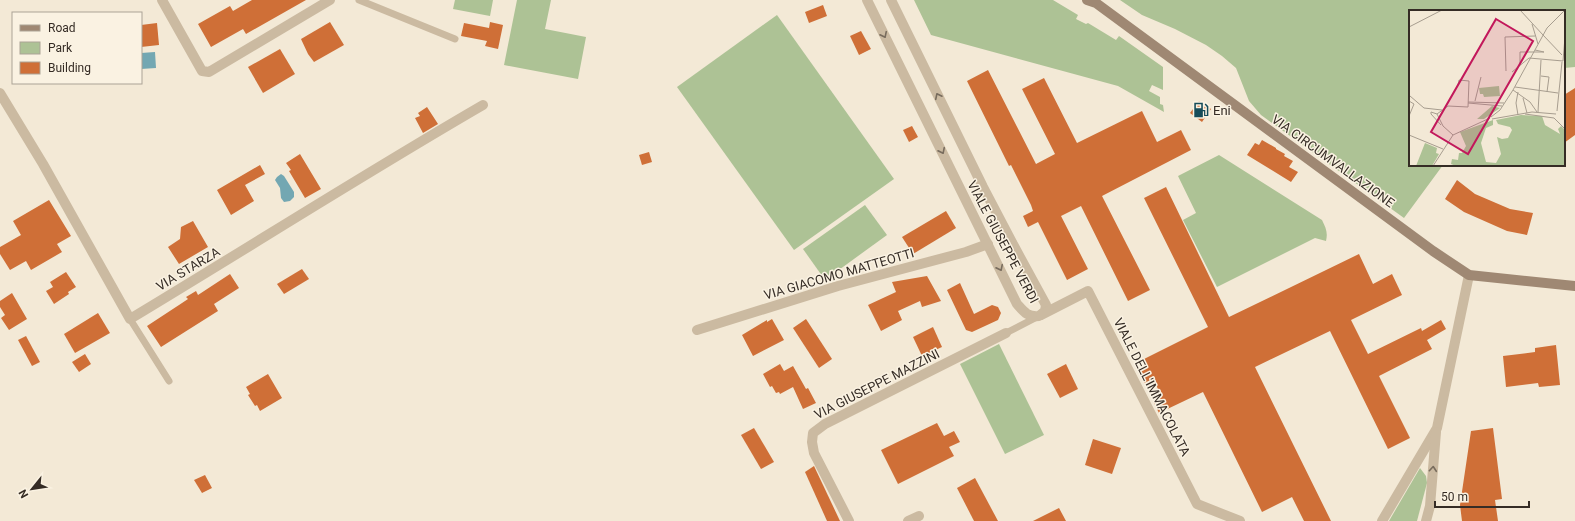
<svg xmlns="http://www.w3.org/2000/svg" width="1575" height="521" viewBox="0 0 1575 521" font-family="Roboto,sans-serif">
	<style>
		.green { fill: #adc295 }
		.water { fill: #73a7b2 }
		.building { fill: #cf6f37 }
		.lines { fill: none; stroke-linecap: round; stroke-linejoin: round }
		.lane { stroke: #cbbaa1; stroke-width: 7 }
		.street { stroke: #cbbaa1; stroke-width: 10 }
		.secondary { stroke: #9f8873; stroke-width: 10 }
		.oneway { stroke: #786c5d }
		.labels { text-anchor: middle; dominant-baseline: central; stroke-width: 3; stroke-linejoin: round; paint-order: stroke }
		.poi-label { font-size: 13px; fill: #352c25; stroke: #faf2e2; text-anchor: start }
		.street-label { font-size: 13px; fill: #352c25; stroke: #faf2e2 }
		.inset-road { fill: none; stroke: #a79d8f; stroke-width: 1 }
		.view { fill: #c2185b; fill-opacity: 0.15; stroke: #c2185b; stroke-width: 2 }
		.inset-edge { fill: none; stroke: #352c25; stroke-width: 2 }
	</style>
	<rect width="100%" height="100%" fill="#f3e9d6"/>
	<g class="green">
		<polygon points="455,0 493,0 490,16 453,9"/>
		<polygon points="517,0 551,0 545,29 586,37 578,79 504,65"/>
		<polygon points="914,0 1053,0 1078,15 1076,19 1086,24 1088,23 1116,40 1119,36 1163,67 1163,90 1152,85 1149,91 1160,97 1160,104 1163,105 1164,112 1118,86 931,35"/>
		<polygon points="1120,0 1575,0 1575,67 1564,68 1564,11 1410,11 1410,165 1443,165 1404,218 1261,115 1249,101 1236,68 1222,56 1206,45 1175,29 1142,15"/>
		<polygon points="777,15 894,179 794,250 677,87"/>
		<path d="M1219,155L1322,220C1326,228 1328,233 1326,241L1315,238L1217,287L1183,220L1196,213L1178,176Z"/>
		<polygon points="865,205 887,235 825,280 803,249"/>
		<polygon points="999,344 1044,435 1005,454 960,364"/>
		<polygon points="1420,468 1426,476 1427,483 1417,521 1389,521"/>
	</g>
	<g class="water">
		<polygon points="155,52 156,68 141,69 141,53"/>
		<polygon points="281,174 284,176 294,192 294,197 290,201 284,202 281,198 280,188 275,180 277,177"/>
	</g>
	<g class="building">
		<polygon points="252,0 306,0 246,34 243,29 211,47 198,24 230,6 233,11"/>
		<polygon points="823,5 827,16 809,23 805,12"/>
		<polygon points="330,22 344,45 314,62 308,54 301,39"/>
		<polygon points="490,22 503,25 498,49 485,46 487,41 461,36 464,23 489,28"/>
		<polygon points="157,23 159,45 141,47 141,25"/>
		<polygon points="861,31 871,49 859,55 850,36"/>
		<polygon points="280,49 295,74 263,93 248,67"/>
		<polygon points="988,70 1036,164 1055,154 1022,89 1044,78 1077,143 1142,111 1157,142 1181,130 1191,150 1102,196 1150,290 1128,301 1081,206 1061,216 1088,269 1067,280 1038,222 1028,227 1023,216 1033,211 1031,205 1011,165 1009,166 967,81"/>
		<polygon points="1575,88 1575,135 1564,143 1564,95"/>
		<polygon points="1199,101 1211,109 1202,122 1190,113"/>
		<polygon points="427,107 438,124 423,133 415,118 420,116 418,113"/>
		<polygon points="912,126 918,137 909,142 903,130"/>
		<polygon points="1262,140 1276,148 1276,149 1285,154 1284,156 1293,161 1289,167 1298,172 1291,182 1247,155 1255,143 1259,145"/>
		<polygon points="649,152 652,162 642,165 639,155"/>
		<polygon points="300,154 321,189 305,198 289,171 291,170 286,163"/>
		<polygon points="260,165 265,174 245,185 254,201 231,215 217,190"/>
		<polygon points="1457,180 1475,194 1510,209 1533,213 1527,235 1507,231 1464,212 1445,199"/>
		<polygon points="1166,187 1229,317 1359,254 1373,284 1392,274 1402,295 1351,320 1368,354 1421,328 1422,331 1441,320 1446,329 1427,340 1432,349 1379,376 1410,438 1388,449 1330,331 1255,367 1331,521 1304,521 1292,497 1262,512 1203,392 1159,413 1153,401 1162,397 1153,379 1144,383 1138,372 1148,367 1144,359 1208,327 1144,198"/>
		<polygon points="49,200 71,236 57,244 62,252 31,270 26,261 10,270 0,254 0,247 21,235 13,221"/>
		<polygon points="946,211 956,228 913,254 902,237"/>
		<polygon points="193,221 208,247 179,264 168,247 180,239 181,227"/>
		<polygon points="302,269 309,279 284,294 277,284"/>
		<polygon points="66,272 76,287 68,292 69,294 54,304 46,291 53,287 50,282"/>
		<polygon points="230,274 239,288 214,304 218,311 161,347 147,326 179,305 188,299 186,297 196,291 198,295"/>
		<polygon points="927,276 941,301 922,307 920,301 898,311 902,320 881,331 868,305 896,292 892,282"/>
		<polygon points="960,283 974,314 992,305 998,307 1001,313 998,320 972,332 966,330 947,290"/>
		<polygon points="12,293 27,319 9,330 1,318 5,315 0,307 0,301"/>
		<polygon points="98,313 110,333 75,353 64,334"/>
		<polygon points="772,319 784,340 753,356 742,335 767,320 767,322"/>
		<polygon points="806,319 832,359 819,368 793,328"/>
		<polygon points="933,327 942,347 922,356 913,337"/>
		<polygon points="26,336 40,362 32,366 18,340"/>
		<polygon points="1556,345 1560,385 1539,387 1538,383 1506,387 1503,356 1535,352 1535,348"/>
		<polygon points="85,354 91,364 79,372 72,362"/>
		<polygon points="780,364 784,371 793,366 806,389 808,388 816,403 803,409 793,387 780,394 779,392 776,393 772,386 770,387 763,374"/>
		<polygon points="1066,364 1078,389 1060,398 1047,374"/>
		<polygon points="268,374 282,398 260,411 257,405 255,406 248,395 250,394 246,387"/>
		<polygon points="937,423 944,436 954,431 960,442 949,447 954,456 898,484 881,450"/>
		<polygon points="754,428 774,462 761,469 741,435"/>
		<polygon points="1493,428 1502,499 1495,500 1498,521 1462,521 1460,505 1471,431"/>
		<polygon points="1093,439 1121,448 1112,474 1085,465"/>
		<polygon points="814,466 823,485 840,521 827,521 805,472"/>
		<polygon points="205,475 212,488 202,493 194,480"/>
		<polygon points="975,478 998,521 974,521 957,488"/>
		<polygon points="1059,508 1066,521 1033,521"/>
	</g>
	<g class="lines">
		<g class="lane">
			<polyline points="359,0 455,39"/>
			<polyline points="130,319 169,381"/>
			<polyline points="1006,333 1039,316"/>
		</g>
		<g class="street">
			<polyline points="162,0 202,71 209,72 330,0"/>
			<path d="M867,0L1017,304C1025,313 1028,317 1039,316L1045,311L1046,305L1015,248L983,187L891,0"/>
			<path d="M0,93L43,164L130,319C248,248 364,174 483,105"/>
			<polyline points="1041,315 1088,291 1197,504 1240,521"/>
			<polyline points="697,330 838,286 966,252 988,244"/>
			<polyline points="849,521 814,453 812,442 813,433 825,424 1006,333"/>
			<polyline points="908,521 919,516"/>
			<polyline points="1382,521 1437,428 1469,275"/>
			<polyline points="1426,521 1430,506 1436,432"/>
		</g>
		<polyline class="secondary" points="1087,0 1096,3 1433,251 1469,275 1575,286"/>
	</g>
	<defs><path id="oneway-chevron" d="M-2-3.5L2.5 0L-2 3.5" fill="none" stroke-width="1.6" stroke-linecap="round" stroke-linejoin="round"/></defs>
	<g class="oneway">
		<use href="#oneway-chevron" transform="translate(884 35) rotate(64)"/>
		<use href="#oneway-chevron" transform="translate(938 96) rotate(-116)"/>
		<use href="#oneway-chevron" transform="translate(942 151) rotate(64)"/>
		<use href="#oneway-chevron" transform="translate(1000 268) rotate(64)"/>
		<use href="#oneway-chevron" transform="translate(1433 469) rotate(-85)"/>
	</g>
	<defs>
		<symbol id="fuel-bare" viewBox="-9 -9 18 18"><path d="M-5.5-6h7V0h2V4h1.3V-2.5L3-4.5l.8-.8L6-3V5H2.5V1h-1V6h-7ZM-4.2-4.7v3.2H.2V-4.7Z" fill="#174c59" stroke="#faf2e2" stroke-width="2.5" paint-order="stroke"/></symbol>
	</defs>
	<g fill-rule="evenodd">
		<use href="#fuel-bare" x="1190" y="99" width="22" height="22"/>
	</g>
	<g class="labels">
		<g class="poi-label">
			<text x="1213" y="110">Eni</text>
		</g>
		<g class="street-label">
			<text transform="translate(1333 161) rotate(36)">VIA CIRCUMVALLAZIONE</text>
			<text transform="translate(1003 242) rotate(62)">VIALE GIUSEPPE VERDI</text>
			<text transform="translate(188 269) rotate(-31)">VIA STARZA</text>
			<text transform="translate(839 274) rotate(-16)">VIA GIACOMO MATTEOTTI</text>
			<text transform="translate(877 384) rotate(-27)">VIA GIUSEPPE MAZZINI</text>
			<text transform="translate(1152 387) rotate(63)">VIALE DELL'IMMACOLATA</text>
		</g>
	</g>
	<g transform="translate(1409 10)">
		<rect width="156" height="156" fill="#f3e9d6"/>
		<path d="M90,76L91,86L75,87L74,84H71L70,78ZM83,96L91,98L75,109H68ZM112,105L133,106L136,115L151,124L149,119L152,116L156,120V156H47L42,154L43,149L49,150L50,143H53L57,136L51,122L84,110V115L77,118L72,133L77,152L87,153L92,144L88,127L93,129L99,128L103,120L101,117L89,114L87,110ZM16,133L28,138L27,143L30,144L23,156H7Z" fill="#adc295"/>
		<path class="inset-road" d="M111,0L134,25M123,14L129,34M0,17L33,0M134,25L153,45M154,51L156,27M111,55V42H135L126,40M97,61L96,27L126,26M103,62L120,48L154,51M132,66L140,67L138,82M106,77L149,83M104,80L121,92L128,102M109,82L107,93L109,105M1,86L15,98L33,100M114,88L118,103M0,91L5,94L0,106M66,91L72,67M59,92L95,93M59,93L93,96M148,101L153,52M129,102L132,50M28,104L22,102V104L32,115M116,104L145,108L156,119M82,107L91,100L104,80L138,18L156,0M83,109L123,102L147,104M0,125L34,139M44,125L34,116L28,104L39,96L59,97L60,71L50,70L49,75M24,156L44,125L81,108"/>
		<path class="view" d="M87,9L124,31L59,144L22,122Z"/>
		<rect width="156" height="156" class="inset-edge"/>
	</g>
	<rect x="12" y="12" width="130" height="72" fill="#faf2e2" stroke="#aba396"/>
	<rect x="20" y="25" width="20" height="6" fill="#9f8873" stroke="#aba396"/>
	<text x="48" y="32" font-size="12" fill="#352c25">Road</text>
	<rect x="20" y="42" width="20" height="12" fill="#adc295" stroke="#aba396"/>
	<text x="48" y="52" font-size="12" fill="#352c25">Park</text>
	<rect x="20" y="62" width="20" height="12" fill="#cf6f37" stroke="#aba396"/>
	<text x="48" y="72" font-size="12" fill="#352c25">Building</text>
	<g transform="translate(32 489) rotate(240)" stroke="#faf2e2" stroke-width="3" paint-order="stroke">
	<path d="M0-3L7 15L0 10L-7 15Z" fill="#352c25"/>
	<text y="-6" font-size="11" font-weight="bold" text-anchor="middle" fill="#352c25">N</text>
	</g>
	<path d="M1435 501v6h94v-6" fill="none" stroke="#352c25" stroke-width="2"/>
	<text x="1441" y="501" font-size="12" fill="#352c25" stroke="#faf2e2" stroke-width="3" paint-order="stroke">50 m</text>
</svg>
